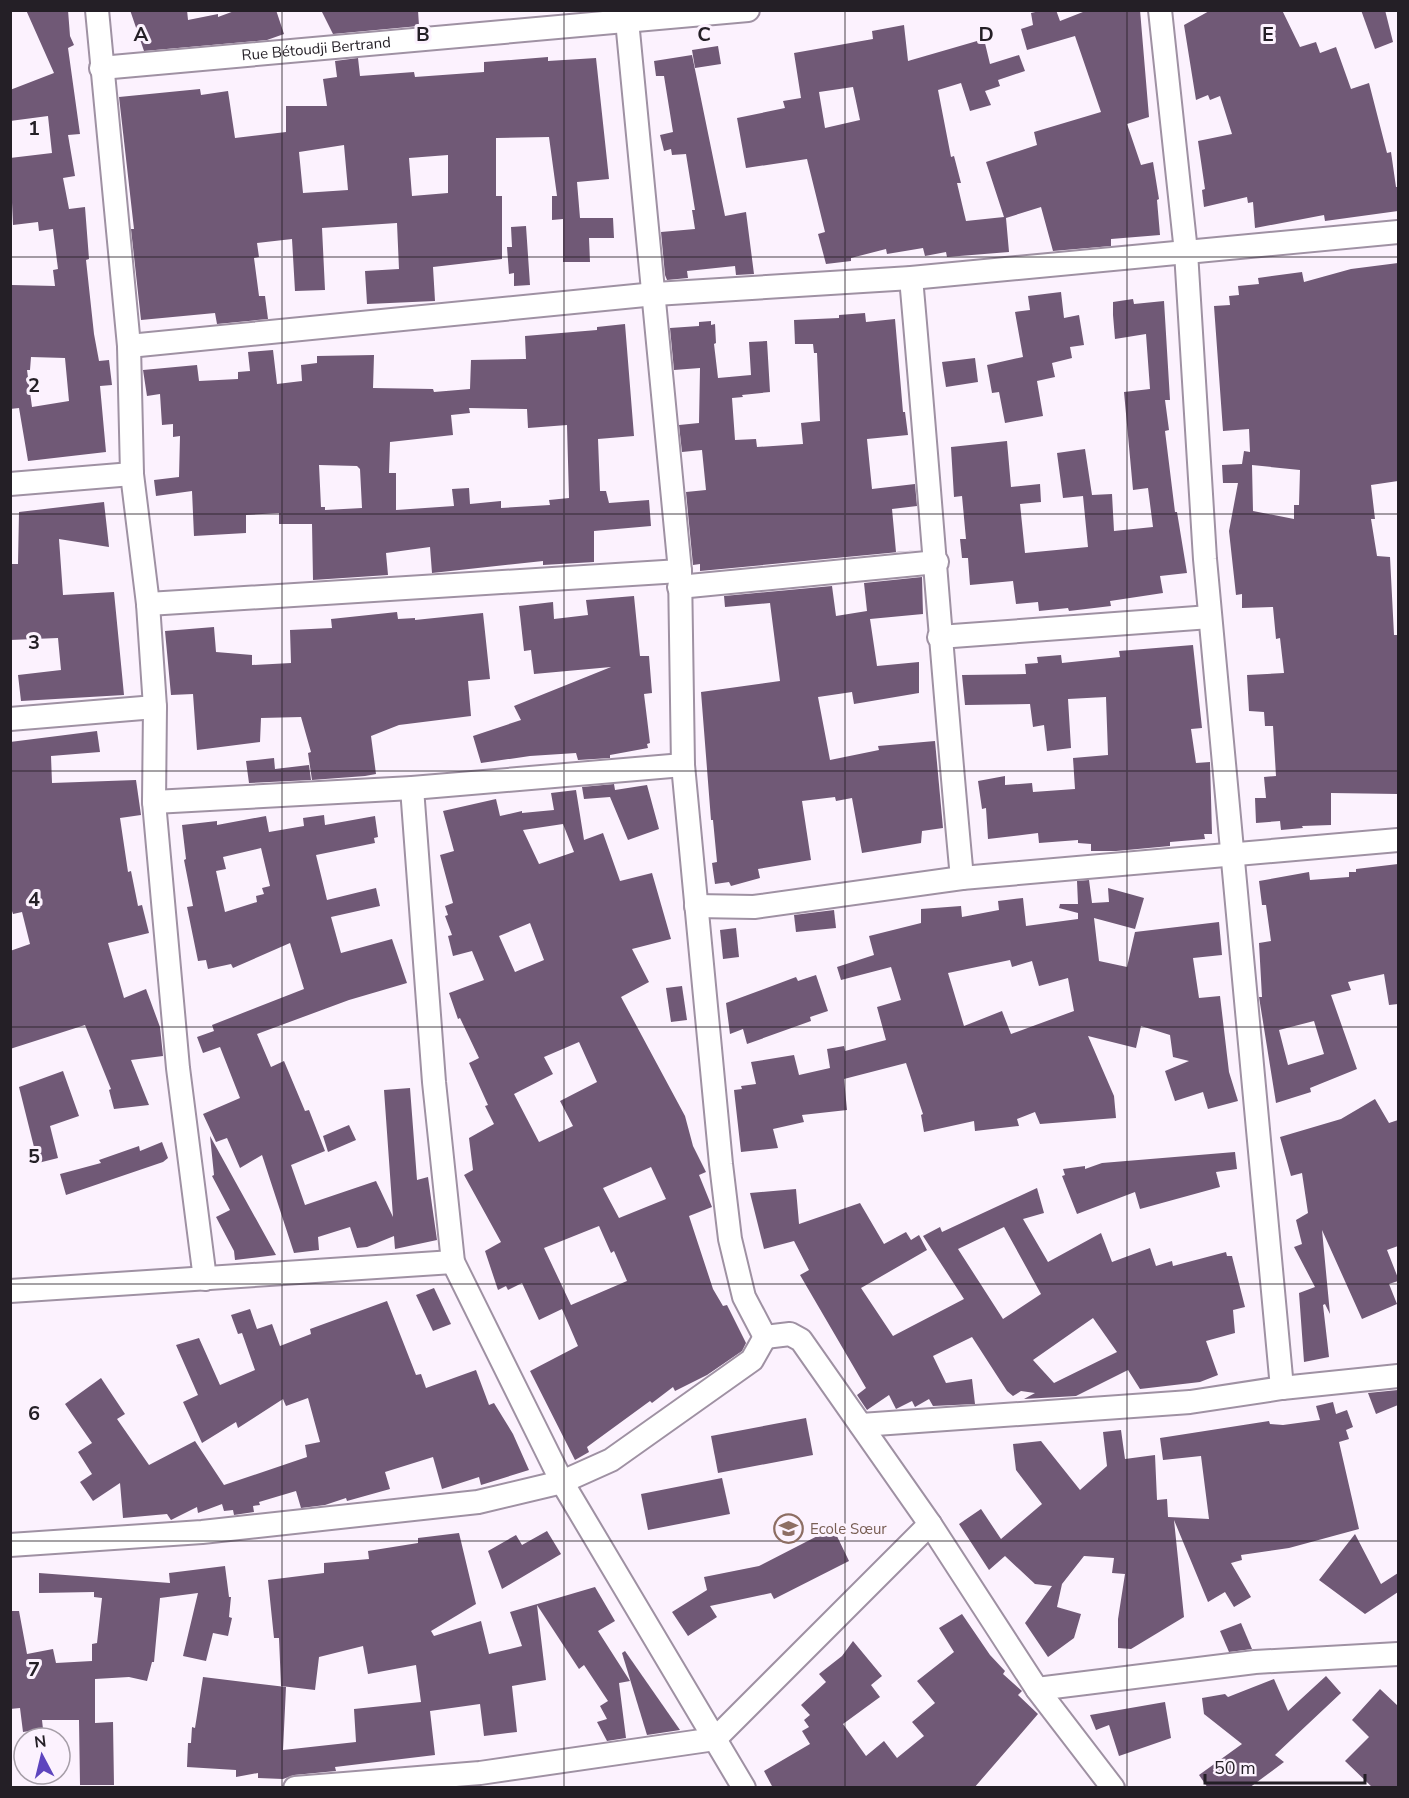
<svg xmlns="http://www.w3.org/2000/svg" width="1409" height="1798" viewBox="0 0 1409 1798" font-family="'Nunito Sans',sans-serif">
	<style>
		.building { fill: #705976; fill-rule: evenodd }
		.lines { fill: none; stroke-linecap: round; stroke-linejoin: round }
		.street-casing { stroke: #9f91a3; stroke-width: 26 }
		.street { stroke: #fff; stroke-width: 22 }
		.grid { fill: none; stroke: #241f26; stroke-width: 1.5; stroke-opacity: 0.55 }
		.labels { text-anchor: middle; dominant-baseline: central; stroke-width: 6; stroke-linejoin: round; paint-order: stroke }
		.street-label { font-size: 15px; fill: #241f26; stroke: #fcf2fe }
		.education-label { font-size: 15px; fill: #785e54; stroke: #fcf2fe; text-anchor: start }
		.grid-label { font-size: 20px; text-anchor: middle; font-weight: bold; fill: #241f26; stroke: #fcf2fe; stroke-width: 6; stroke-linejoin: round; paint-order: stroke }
	</style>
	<rect width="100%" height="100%" fill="#fcf2fe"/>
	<g class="building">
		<path d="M26,10H68L70,36L74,45L68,48L80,134L68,135L75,176L63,178L69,209L85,207L89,259L86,260L94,334L99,361L109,360L112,385L100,386L106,452L28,461L19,408L10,409L12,285L55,286L53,270L58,269L53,229L39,231L38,222L13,225L10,158L52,153L48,116L10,121V90L54,73ZM31,357L65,358L69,401L32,407L27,370H30Z"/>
		<polygon points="130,10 187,10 188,20 218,14 218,17 237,10 276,10 284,34 267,40 144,51"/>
		<polygon points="321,10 418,10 419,26 333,34"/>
		<path d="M1044,10H1056L1060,21L1088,10H1140L1149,117L1127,124L1141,165L1153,162L1159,199L1157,200L1160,235L1111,239V246L1053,251L1041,207L1006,218L1009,252L947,257L946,252L925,256L923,248L887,254L886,249L851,258V261L826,264L818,234L825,232L807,159L746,168L737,118L785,108L783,101L801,98L794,53L873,39L872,31L904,25L908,61L984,39L990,64L1019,55L1025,71L998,80L1000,86L985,91L991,105L970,111L961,83L938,90L951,157L954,156L961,183H957L966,221L1004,217L986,162L1037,145L1034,132L1101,112L1075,36L1027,50L1021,29L1033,25L1031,13ZM853,87L860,120L825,128L819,92Z"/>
		<polygon points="1211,10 1282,10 1300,47 1316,42 1320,53 1336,47 1351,89 1369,83 1387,153 1391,152 1396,187 1398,187 1398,211 1325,221 1324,215 1255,228 1253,202 1248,203 1247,197 1204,207 1202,190 1205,189 1198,141 1232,134 1220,96 1210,100 1208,95 1196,100 1184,25"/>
		<polygon points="1361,10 1385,10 1393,42 1375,49"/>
		<polygon points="718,46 721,64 695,68 692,50"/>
		<polygon points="692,55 725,216 746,212 754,274 736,275 735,266 687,271 688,278 667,280 665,275 661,232 695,229 692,210 695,210 686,154 672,155 671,149 664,151 660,135 673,132 664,76 656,76 654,61"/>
		<path d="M548,57V61L596,58L609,179L577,182L580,218H613L614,238H589L590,262H563V219L552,220V196H557L549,137L496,138V196H502V259L433,267L435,301L367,304L365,271L399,269L397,223L322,228L325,290L295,291L292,239L257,243L259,257L254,258L259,296H265L268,319L217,324L215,313L141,320L131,229H134L119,97L200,89L201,95L228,91L235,138L286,132V106H327L323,79L337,77L335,61L358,58L360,76L414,72L415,77L484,72V62ZM344,145L348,190L303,193L299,152ZM448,155V193L412,196L409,158Z"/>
		<polygon points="526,226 530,285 514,286 514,273 509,274 507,247 512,247 511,227"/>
		<path d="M1398,263V481L1371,485L1375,519H1371L1377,556L1390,557L1394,635H1398V794L1331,793V825L1302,826L1303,828L1281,830L1280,821L1256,823L1255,798H1266L1264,777L1276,776L1273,726H1265L1264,712L1249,711L1247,675L1284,673L1280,638L1276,639L1273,607L1242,608V594L1236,595L1229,531L1238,483H1223L1222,465L1242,464L1244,451L1250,452L1249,429L1223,431L1214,306L1230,305L1229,296L1239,295L1238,286L1259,284L1258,278L1302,272L1304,282L1351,269ZM1252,465L1300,470L1299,505H1294V519L1253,511Z"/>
		<polygon points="1061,292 1064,318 1079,315 1084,345 1070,347 1072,358 1052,363 1055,377 1037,381 1043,416 1005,423 999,392 992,393 987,365 1023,357 1015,312 1030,310 1028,296"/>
		<polygon points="1133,299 1134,304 1164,301 1170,400 1165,400 1169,430 1165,431 1175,512 1177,512 1187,573 1160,576 1163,593 1110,601 1111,606 1069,611 1068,608 1039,611 1038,602 1016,604 1013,581 970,585 968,558 962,558 960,539 966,539 962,496 954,497 951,447 1007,441 1011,487 1040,484 1041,502 1020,504 1025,553 1088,547 1083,496 1063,498 1057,453 1085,449 1092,495 1112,494 1114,531 1153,527 1148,488 1133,490 1124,392 1150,389 1146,334 1115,339 1113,315 1113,302"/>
		<polygon points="865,313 866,322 895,319 903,412 905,412 908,435 867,439 872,489 915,484 917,506 892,509 896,552 920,550 700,571 700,564 693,565 686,492 706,490 702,450 682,452 679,425 699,423 700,368 674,370 670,328 699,326 699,322 711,321 711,325 715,324 716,343 714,344 718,378 751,375 749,342 767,341 770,392 742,395 743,397 732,398 735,440 756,439 757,447 803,444 801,423 820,421 817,353 814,353 813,344 795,344 794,320 839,318 839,315"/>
		<path d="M625,324L634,436L598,439L600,491H606L609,503L649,500L651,526L594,531V562L543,565V561L432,573L430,547L386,553L388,575L313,580L312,524H279V513L246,515V533L194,536L192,491L156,496L154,480L179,477L180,436L173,437V424L162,425L160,394L147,396L143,370L197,365L199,381L238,379V372L250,371L248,352L273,350L277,384L302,381L301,365L317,363V356L374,355L373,388L433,389L434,392L470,389L471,360L526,359L525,336L597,330V327ZM469,408L527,409L528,428L567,425L569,498L549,500L550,505L501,508V501L470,504L469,488L452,489L454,506L396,510V473H389L390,442L453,435L451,415L470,413ZM319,465L357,466L360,469L362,508L325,510V507H321Z"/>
		<polygon points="975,358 978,382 946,387 942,362"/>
		<polygon points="104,502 109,547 59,539 63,595 114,592 124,695 21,701 18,675 61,670 58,638 10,640 10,564 18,564 19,512"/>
		<polygon points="922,577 923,614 870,619 877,666 919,662 919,693 854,704 852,692 818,697 830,760 879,750 878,746 935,741 943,828 922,831 921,843 862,853 852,798 836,801 835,797 802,801 811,860 758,869 760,878 731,886 729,882 715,884 712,863 717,862 713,820 711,820 701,692 780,681 770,603 725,607 724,596 832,586 836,616 867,611 864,583"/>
		<polygon points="634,596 640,656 649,656 652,693 644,694 650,743 647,744 648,748 610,755 610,758 578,760 576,753 530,756 481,763 473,736 521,720 514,706 611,667 534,674 531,650 524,651 519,606 553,602 554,619 588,615 586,600"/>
		<polygon points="397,612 398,619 415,618 415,620 483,613 490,679 468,681 471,716 399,725 371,736 376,774 365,776 312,780 308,753 311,752 301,717 261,718 260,742 197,750 193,694 171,695 165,631 214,627 216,652 252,655 252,665 291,663 290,630 332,628 331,619"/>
		<polygon points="1193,645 1202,728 1191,729 1196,763 1210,762 1212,834 1204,834 1205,839 1170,842 1170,846 1116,851 1091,851 1091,844 1078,843 1078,840 1039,843 1038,833 988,839 986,808 982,809 978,781 1005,776 1005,785 1032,783 1033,792 1075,789 1073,758 1108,755 1106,697 1068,699 1071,748 1047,751 1044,725 1033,727 1030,704 965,705 962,675 1026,674 1025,664 1038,663 1037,657 1061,655 1062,663 1120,657 1119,651"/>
		<polygon points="97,731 100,752 51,756 52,783 136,780 141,815 120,818 128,872 131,871 138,906 142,905 149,933 108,943 124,998 146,989 160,1027 163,1056 131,1060 149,1105 114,1109 109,1090 111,1089 85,1025 10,1049 10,951 30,944 22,912 13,914 10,905 10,742"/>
		<polygon points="274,758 275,769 309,765 311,780 249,783 246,761"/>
		<polygon points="614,784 615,790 647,785 659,829 628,840 610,797 584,799 582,787"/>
		<path d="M576,790L584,840L603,833L620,881L652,873L671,939L632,949L649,982L621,997L685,1116L693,1146L706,1172L699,1175L712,1207L689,1216L713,1289L723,1306L727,1305L746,1343L742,1351L707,1375L675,1391L673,1387L652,1403L650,1401L587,1447L589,1452L575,1460L530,1371L578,1346L562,1309L539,1320L522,1283L508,1290L506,1286L498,1290L485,1251L501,1242L464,1175L473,1170L469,1138L494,1124L485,1106L488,1105L469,1063L479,1058L460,1018L458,1019L449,993L484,980L472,951L453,956L448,936L452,935L445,916L448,915L445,906L453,903L440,855L454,851L443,811L496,799L500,816L522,811V813L554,810L551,793ZM563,824L574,852L539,864L523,830ZM530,923L544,960L515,972L499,936ZM579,1042L597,1082L560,1101L573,1126L539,1142L514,1094L553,1074L544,1057ZM651,1167L666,1199L619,1218L603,1188ZM599,1226L611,1253L614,1251L627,1281L571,1305L544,1248Z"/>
		<path d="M324,815L325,825L375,816L378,837L374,838L375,843L316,855L327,900L376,888L380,906L331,917L341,953L392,939L407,983L349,1000L257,1034L271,1067L284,1061L305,1111L309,1110L325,1151L291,1165L305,1205L376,1181L393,1217L384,1090L410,1088L417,1180L428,1177L437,1240L395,1249L394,1236L367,1247L357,1248L350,1227L318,1237L319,1250L294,1253L262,1155L240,1168L227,1138L216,1142L203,1114L240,1098L220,1047L203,1053L197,1037L214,1031L212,1025L304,989L290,943L233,968L231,964L208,969L206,960L198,961L187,907L193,906L184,860L186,859L182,825L217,821V825L266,816L269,832L304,826L303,818ZM261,848L270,886L262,888L264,894L256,896L257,902L225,912L216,871L226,869L223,857Z"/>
		<path d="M1398,864V1004L1389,1005L1384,974L1348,982L1351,990L1331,995L1357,1069L1310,1088L1311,1092L1276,1103L1259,997H1262L1259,943L1271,941L1266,905H1262L1259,881L1309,872L1310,880L1349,877V872H1356V869ZM1314,1021L1324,1054L1288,1065L1279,1030Z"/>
		<path d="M1089,880L1092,903L1109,902L1108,888L1144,898L1135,929L1094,918L1099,961L1127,967L1135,932L1219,922L1222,955L1193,958L1199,998L1220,996L1229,1072L1238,1101L1208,1109L1203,1092L1175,1101L1165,1071L1189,1061L1173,1057L1170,1035L1141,1026L1136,1048L1088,1036L1114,1096L1116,1118L1040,1124L1035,1112L1017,1119L1019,1126L975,1131L974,1121L924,1132L921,1115L923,1114L906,1063L844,1079L847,1110L802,1115L804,1122L773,1129L778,1148L741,1152L734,1090L742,1089L741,1086L756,1084L751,1062L794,1055L799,1075L830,1068L827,1049L844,1046L845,1051L886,1040L877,1007L901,1000L891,967L841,980L837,967L874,955L869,936L921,923V909L961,906L962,917L999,910L998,901L1023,898L1026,926L1078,919V913L1059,908L1060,904H1078L1077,881ZM1010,960L1012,967L1032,961L1039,986L1068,978L1074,1011L1011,1034L1002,1011L964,1026L948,973Z"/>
		<polygon points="834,910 836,928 796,932 794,915"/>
		<polygon points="736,928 739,957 723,959 720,930"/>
		<polygon points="816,975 828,1011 810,1017 811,1021 747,1044 743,1029 730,1034 726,1003 796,977 798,981"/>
		<polygon points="682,986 687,1020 671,1022 666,988"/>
		<polygon points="63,1071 79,1116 50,1126 58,1158 38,1163 19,1087"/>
		<polygon points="1375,1099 1389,1123 1398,1120 1398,1246 1387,1250 1398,1278 1398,1281 1389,1284 1397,1304 1362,1319 1322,1230 1330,1314 1325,1304 1323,1305 1329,1357 1304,1362 1299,1293 1315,1287 1294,1247 1302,1244 1296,1220 1308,1213 1302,1173 1291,1176 1280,1137 1341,1119"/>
		<polygon points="349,1125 356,1140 328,1152 323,1136"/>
		<polygon points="210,1136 276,1255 235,1260 234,1251 216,1217 230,1210 212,1176 214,1175"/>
		<polygon points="162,1142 168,1158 163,1162 66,1195 60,1174 101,1163 99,1160 139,1146 140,1151"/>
		<polygon points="1235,1152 1237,1169 1216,1172 1220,1187 1140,1209 1135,1192 1077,1214 1062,1176 1065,1175 1063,1169 1085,1166 1085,1169 1102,1163"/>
		<path d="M1037,1188L1044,1213L1023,1219L1048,1262L1101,1233L1112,1262L1150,1248L1156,1266L1172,1261L1173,1266L1226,1252L1227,1256H1232L1245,1307L1233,1310L1235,1333L1206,1341L1218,1375L1200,1382L1140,1389L1128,1370L1076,1396L1024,1399L1035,1393L1021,1391L1013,1396L1007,1391L972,1337L933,1356L946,1383L972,1379L975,1404L933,1406L929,1399L915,1407L912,1401L896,1409L889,1395L867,1410L857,1395L866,1388L800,1275L809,1270L794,1241L764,1249L750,1193L796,1189L799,1224L860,1203L884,1244L906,1232L911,1240L919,1235L927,1250L861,1288L893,1336L964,1299L923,1236L940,1227L942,1232ZM1004,1227L1041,1294L1003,1319L958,1249ZM1093,1318L1117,1352L1054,1383L1033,1360Z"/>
		<polygon points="434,1288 451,1324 433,1331 416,1295"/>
		<polygon points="387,1301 416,1375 421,1374 426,1388 476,1370 489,1405 494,1403 513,1434 529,1470 481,1485 479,1477 442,1489 433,1457 385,1472 390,1489 347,1501 346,1498 325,1505 301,1508 296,1491 259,1502 260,1505 253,1506 254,1512 234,1515 233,1510 224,1511 222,1504 198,1513 197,1507 171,1520 167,1514 123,1518 120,1483 93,1501 80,1482 92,1474 78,1452 92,1443 65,1404 101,1378 125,1414 117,1419 149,1465 195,1441 224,1485 307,1457 305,1445 320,1442 308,1398 286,1406 283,1399 238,1428 236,1422 202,1443 183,1402 198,1395 176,1345 199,1338 220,1385 255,1370 242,1333 238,1334 231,1315 250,1309 257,1329 272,1324 280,1346 311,1334 310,1329"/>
		<polygon points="1398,1390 1398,1405 1376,1414 1368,1393"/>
		<polygon points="1333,1402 1336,1414 1347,1410 1353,1427 1346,1430 1349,1439 1339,1442 1359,1529 1289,1548 1241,1555 1242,1560 1231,1563 1251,1597 1234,1607 1225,1592 1208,1602 1174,1520 1184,1617 1131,1649 1118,1648 1118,1619 1125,1574 1112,1573 1114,1558 1084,1556 1062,1584 1057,1607 1081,1614 1074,1638 1048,1657 1025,1623 1052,1586 1035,1584 1005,1556 989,1570 959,1524 981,1509 1001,1539 1042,1504 1016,1470 1013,1444 1041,1441 1080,1490 1107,1466 1103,1432 1121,1430 1125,1459 1155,1455 1157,1500 1167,1499 1168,1517 1209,1519 1201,1456 1163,1460 1160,1438 1269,1421 1270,1424 1283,1425 1320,1420 1316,1406"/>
		<polygon points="806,1418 813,1455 718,1473 711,1436"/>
		<polygon points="722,1478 730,1514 648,1530 641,1494"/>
		<polygon points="833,1528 849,1561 774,1599 771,1593 710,1606 717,1617 688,1636 672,1612 707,1590 704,1577 759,1566"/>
		<polygon points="547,1531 561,1554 502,1589 488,1551 516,1535 522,1545"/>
		<polygon points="459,1533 476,1604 431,1631 434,1636 481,1621 489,1654 522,1646 510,1612 595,1587 615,1621 598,1631 630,1681 619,1683 626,1738 607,1741 597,1722 607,1719 600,1706 608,1701 584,1665 579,1669 537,1605 546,1680 512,1686 517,1732 484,1736 480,1704 430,1711 435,1755 335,1767 336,1771 294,1775 283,1779 258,1778 258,1773 236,1777 236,1770 187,1767 188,1743 191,1743 192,1727 195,1728 203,1677 286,1687 283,1750 356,1742 354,1709 421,1702 416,1665 368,1674 363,1646 319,1657 315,1690 281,1686 279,1638 274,1638 268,1580 324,1573 324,1563 369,1559 368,1551 418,1543 418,1538"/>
		<polygon points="1355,1534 1381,1584 1398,1573 1398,1592 1365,1614 1319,1580"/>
		<polygon points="225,1566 229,1597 231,1597 229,1617 232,1618 228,1636 213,1633 206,1661 183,1656 198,1593 160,1598 154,1662 152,1662 147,1681 129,1677 95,1679 95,1723 113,1722 114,1785 80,1785 79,1720 42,1720 43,1729 23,1732 20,1708 10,1709 10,1611 19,1611 27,1654 53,1649 56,1663 92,1661 92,1644 97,1643 102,1598 94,1597 94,1592 39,1593 39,1573 170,1583 169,1573"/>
		<polygon points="962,1614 990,1655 1005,1671 1003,1674 1022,1691 1018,1695 1038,1714 974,1788 773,1788 764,1771 810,1744 802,1731 809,1727 804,1720 810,1715 801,1705 826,1682 819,1674 842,1656 853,1641 882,1676 871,1685 880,1697 843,1724 866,1756 884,1741 897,1758 924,1736 912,1722 935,1703 917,1681 954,1652 939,1628"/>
		<polygon points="1241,1623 1252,1649 1229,1652 1220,1631"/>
		<polygon points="625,1651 680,1730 647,1735 622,1653"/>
		<polygon points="1326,1676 1341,1693 1275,1755 1284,1762 1249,1788 1208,1788 1199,1775 1242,1744 1204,1714 1202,1698 1225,1694 1228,1697 1274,1679 1288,1711"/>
		<polygon points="1380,1689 1398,1706 1398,1788 1373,1788 1345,1761 1369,1737 1352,1720"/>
		<polygon points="1165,1702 1171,1738 1119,1756 1109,1725 1096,1730 1090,1715"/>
	</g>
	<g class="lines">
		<defs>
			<g id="street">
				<polyline points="97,10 129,346 132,474 148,604 155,707 154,802 178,1068 205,1279"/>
				<polyline points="626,10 680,571 683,765 721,1164 730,1239 744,1297 765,1337"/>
				<polyline points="1160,10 1186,252 1205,559 1282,1388"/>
				<path id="s1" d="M101,68L748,10"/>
				<path d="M911,278C929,478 943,678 962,878"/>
				<polyline points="129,346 655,294 911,278 1398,232"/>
				<polyline points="10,484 132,474"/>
				<polyline points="679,587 937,562"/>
				<polyline points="148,604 680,571"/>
				<polyline points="939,637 1210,617"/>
				<polyline points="10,719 155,707"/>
				<polyline points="412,788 434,1082 453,1262 562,1482 744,1788"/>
				<polyline points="154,802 412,788 683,765"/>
				<polyline points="696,906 754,907 962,878 1398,840"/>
				<polyline points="10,1291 453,1262"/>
				<polyline points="765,1337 790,1334 801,1340 930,1524 1037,1689 1113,1788"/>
				<polyline points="861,1425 1190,1402 1282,1388 1398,1376"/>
				<polyline points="10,1545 202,1532 478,1502 562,1482 611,1460 752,1360 765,1337"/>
				<polyline points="1037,1689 1255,1662 1398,1654"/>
				<polyline points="295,1788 480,1773 715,1739 930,1524"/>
			</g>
		</defs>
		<use href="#street" class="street-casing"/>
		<use href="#street" class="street"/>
	</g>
	<path class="grid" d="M282,10V1788M564,10V1788M845,10V1788M1127,10V1788M10,257H1398M10,514H1398M10,771H1398M10,1027H1398M10,1284H1398M10,1541H1398"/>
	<defs>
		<symbol id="school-ring" viewBox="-11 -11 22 22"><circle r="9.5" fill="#fcf2fe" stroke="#8d6e63" stroke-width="1.5"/><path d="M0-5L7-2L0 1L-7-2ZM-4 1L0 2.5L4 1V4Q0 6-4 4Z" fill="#8d6e63"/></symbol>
	</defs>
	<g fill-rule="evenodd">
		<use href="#school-ring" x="772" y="1512" width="33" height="33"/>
	</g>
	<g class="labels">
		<g class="street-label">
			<text stroke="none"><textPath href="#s1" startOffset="216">Rue Bétoudji Bertrand</textPath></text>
		</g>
		<g class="education-label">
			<text x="810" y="1529">Ecole Sœur</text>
		</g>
	</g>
	<g class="grid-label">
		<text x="141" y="41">A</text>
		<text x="423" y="41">B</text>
		<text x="704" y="41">C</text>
		<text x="986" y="41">D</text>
		<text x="1268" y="41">E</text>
		<text x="34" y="135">1</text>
		<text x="34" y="392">2</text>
		<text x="34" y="649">3</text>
		<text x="34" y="906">4</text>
		<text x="34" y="1163">5</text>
		<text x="34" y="1420">6</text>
		<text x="34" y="1676">7</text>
	</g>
	<rect width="1409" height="1798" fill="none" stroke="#241f26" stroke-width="24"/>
	<g transform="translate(42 1756) rotate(353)"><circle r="28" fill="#fcf2fe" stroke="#a69ea8" stroke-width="1.5"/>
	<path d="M0-4.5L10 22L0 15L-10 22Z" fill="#5e45be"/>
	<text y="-9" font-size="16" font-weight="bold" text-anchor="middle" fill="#241f26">N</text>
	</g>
	<path d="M1205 1774v9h160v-9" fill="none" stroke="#241f26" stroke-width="3"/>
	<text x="1214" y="1774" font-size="18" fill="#241f26" stroke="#fcf2fe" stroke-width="4.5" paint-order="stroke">50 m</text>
</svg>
